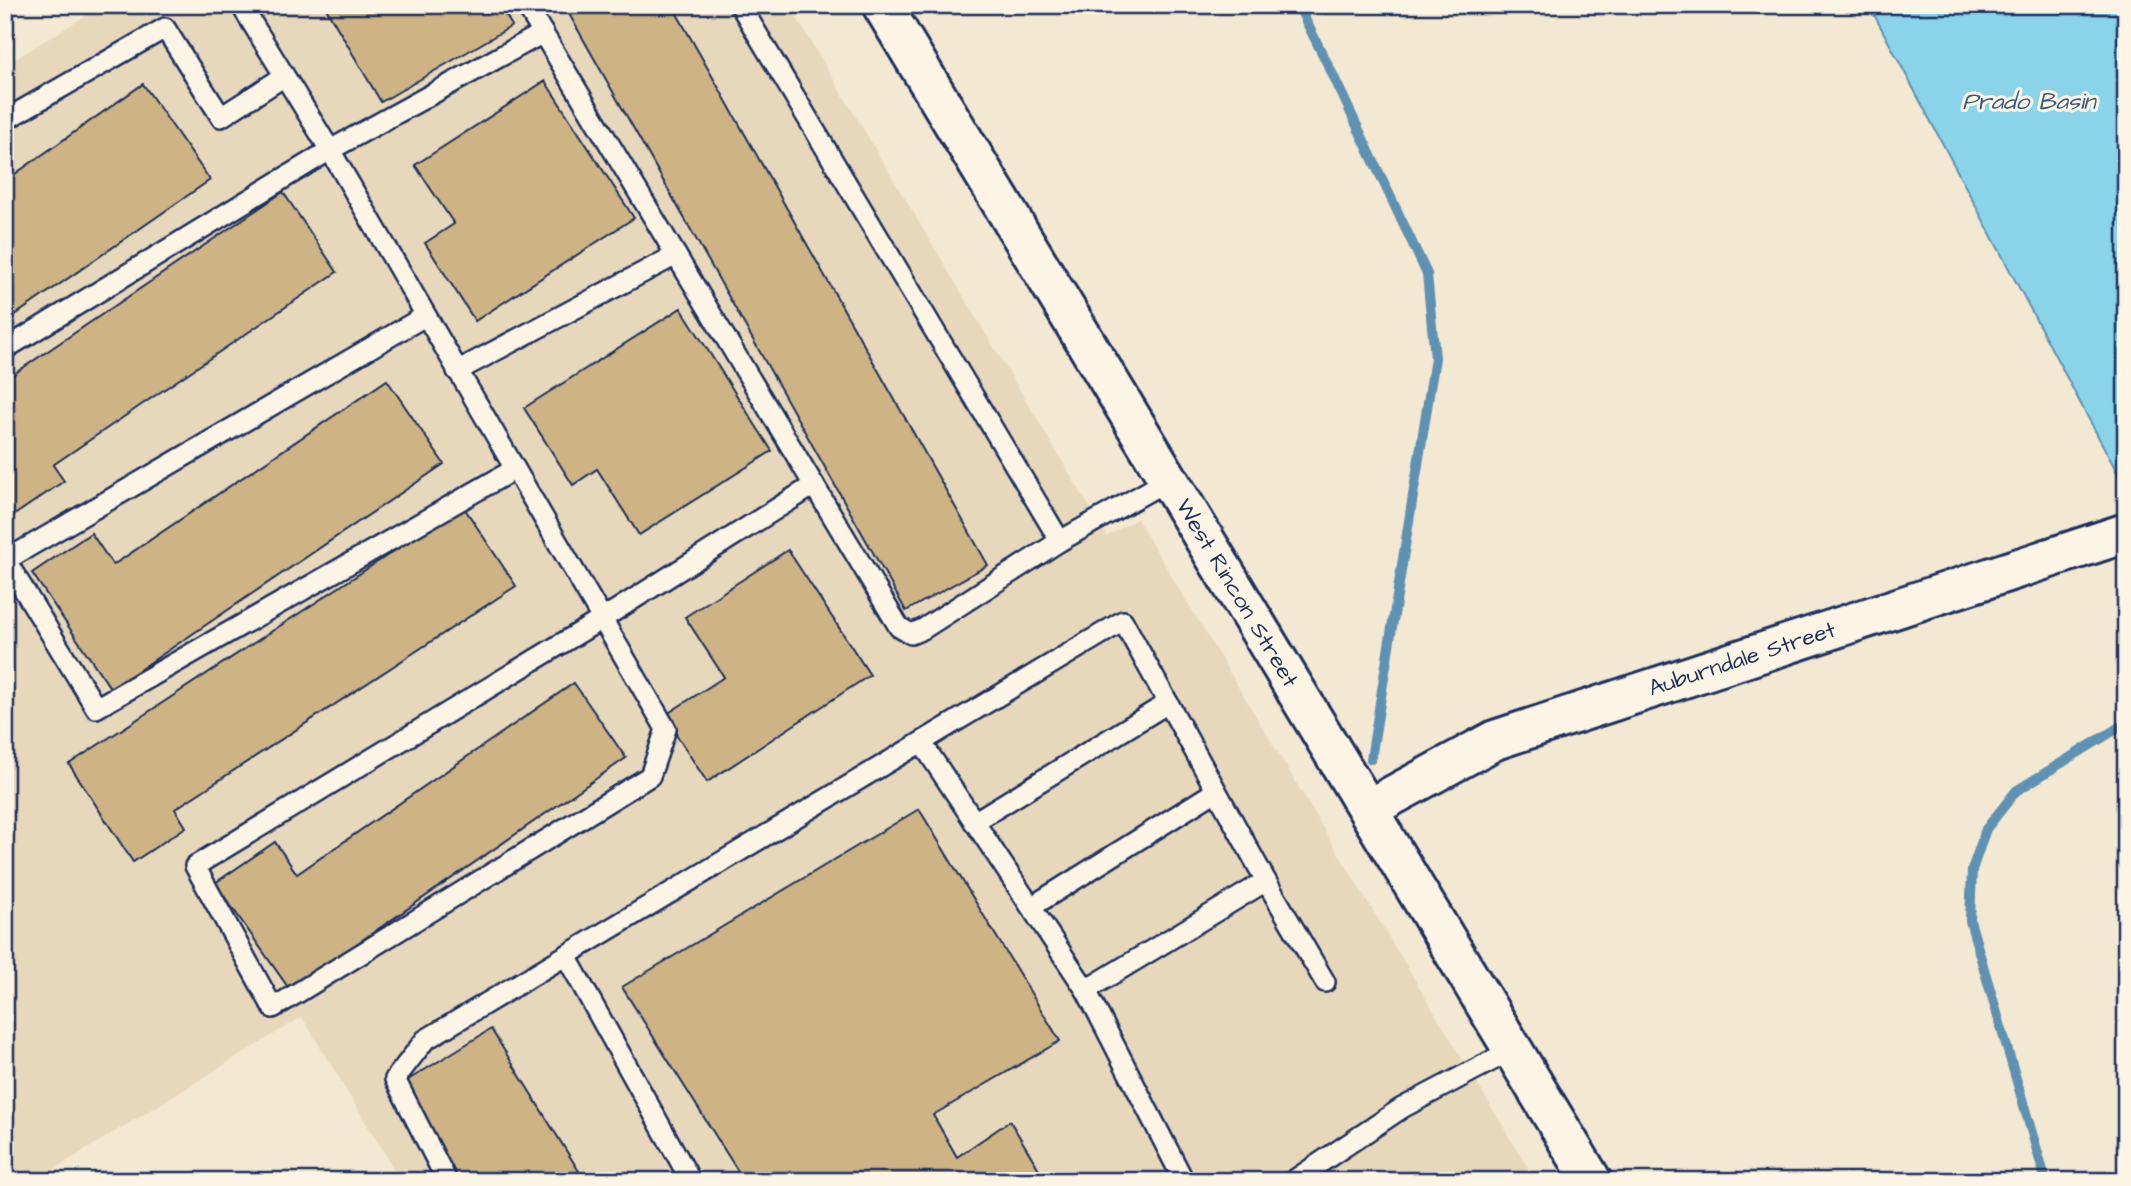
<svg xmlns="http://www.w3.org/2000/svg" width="2131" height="1186" viewBox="0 0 2131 1186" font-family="'Architects Daughter',sans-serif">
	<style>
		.built { fill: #e8d8bb }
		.water { fill: #8ad4ea; stroke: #5e92b2; stroke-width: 2 }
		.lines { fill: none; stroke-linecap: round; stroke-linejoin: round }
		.stream { stroke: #5e92b2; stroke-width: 10 }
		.building { fill: #ceb484; stroke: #1b2f5e; stroke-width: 2 }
		.lane-casing { stroke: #1b2f5e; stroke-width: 24 }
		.secondary-casing { stroke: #1b2f5e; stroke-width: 44 }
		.lane { stroke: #fcf5e5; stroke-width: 19 }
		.secondary { stroke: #fcf5e5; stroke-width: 38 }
		.labels { text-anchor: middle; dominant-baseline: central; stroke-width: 6; stroke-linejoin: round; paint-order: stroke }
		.street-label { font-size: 23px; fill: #1b2f5e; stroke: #fcf5e5 }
		.water-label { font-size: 24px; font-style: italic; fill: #375881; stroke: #fcf5e5 }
	</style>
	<rect width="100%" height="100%" fill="#f3e8d2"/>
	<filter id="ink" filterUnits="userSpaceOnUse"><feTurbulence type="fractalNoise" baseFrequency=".0143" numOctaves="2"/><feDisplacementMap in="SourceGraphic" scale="14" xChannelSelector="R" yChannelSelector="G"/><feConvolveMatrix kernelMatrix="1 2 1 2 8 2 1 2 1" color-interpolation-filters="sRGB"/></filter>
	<g filter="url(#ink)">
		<polygon class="built" points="104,5 789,5 1107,536 1137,519 1536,1181 401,1181 302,1017 35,1181 5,1181 5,65"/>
		<polygon class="water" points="1869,5 2126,5 2126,489"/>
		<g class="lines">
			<g class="stream">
				<polyline points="1298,5 1331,71 1427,274 1435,358 1371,759"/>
				<polyline points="2046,1181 1970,921 1972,870 1986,829 2016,791 2126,723"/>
			</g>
		</g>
		<g class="building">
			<polygon points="324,5 500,5 512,26 381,102"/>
			<polygon points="564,5 672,5 988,565 906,611"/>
			<polygon points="545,81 634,218 475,321 425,243 454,224 415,165"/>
			<polygon points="143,84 210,180 5,322 5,181"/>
			<polygon points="283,192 337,272 53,465 64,481 10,518 5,512 5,380"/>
			<polygon points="681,308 772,451 639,535 597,469 573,485 524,408"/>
			<polygon points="387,380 444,464 111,689 32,573 91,533 113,565"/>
			<polygon points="463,506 516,586 175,809 186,827 133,862 69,764"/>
			<polygon points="788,550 870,675 707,782 664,716 724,677 685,617"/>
			<polygon points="574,683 626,758 290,990 215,883 275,842 297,874"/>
			<polygon points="919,809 1060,1041 933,1115 957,1157 1010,1121 1046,1181 744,1181 622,987"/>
			<polygon points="491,1029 585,1181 459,1181 400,1085"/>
		</g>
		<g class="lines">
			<defs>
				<g id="lane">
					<polyline points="241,5 330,150 666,729 650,776 273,1008 195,866 602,619 814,485"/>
					<polyline points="526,5 899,627 911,634 923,629 1060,541"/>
					<polyline points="740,5 1060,541 1168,480"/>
					<polyline points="5,120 165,28 221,117 283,77"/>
					<polyline points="5,349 330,150 543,33"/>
					<polyline points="457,371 676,255"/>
					<polyline points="5,559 96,708 515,469"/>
					<polyline points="6,560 425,316"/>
					<polyline points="922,743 1086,990"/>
					<polyline points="974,822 1168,703"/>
					<polyline points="1266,881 1325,982"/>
					<polyline points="1031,907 1216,791"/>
					<polyline points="566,956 691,1181"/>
					<polyline points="447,1181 395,1079 425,1040 1123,621 1266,881 1086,990 1184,1181"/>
					<polyline points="1293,1181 1402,1108 1514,1049"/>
				</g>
				<g id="secondary">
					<polyline points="882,5 1592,1181"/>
					<polyline points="1368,809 1495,740 2126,533"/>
				</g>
			</defs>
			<use href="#lane" class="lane-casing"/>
			<use href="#secondary" class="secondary-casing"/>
			<use href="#lane" class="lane"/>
			<use href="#secondary" class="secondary"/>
		</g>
	</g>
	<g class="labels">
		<g class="street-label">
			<text transform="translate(1237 593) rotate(59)">West Rincon Street</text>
			<text transform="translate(1742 659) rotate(-18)">Auburndale Street</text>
		</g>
		<g class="water-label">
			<text x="2029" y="102">Prado Basin</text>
		</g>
	</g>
	<rect width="2131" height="1186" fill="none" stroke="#fcf5e5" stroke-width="28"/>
	<rect x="14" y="14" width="2103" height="1158" fill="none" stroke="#1b2f5e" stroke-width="2.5" filter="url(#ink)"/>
</svg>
